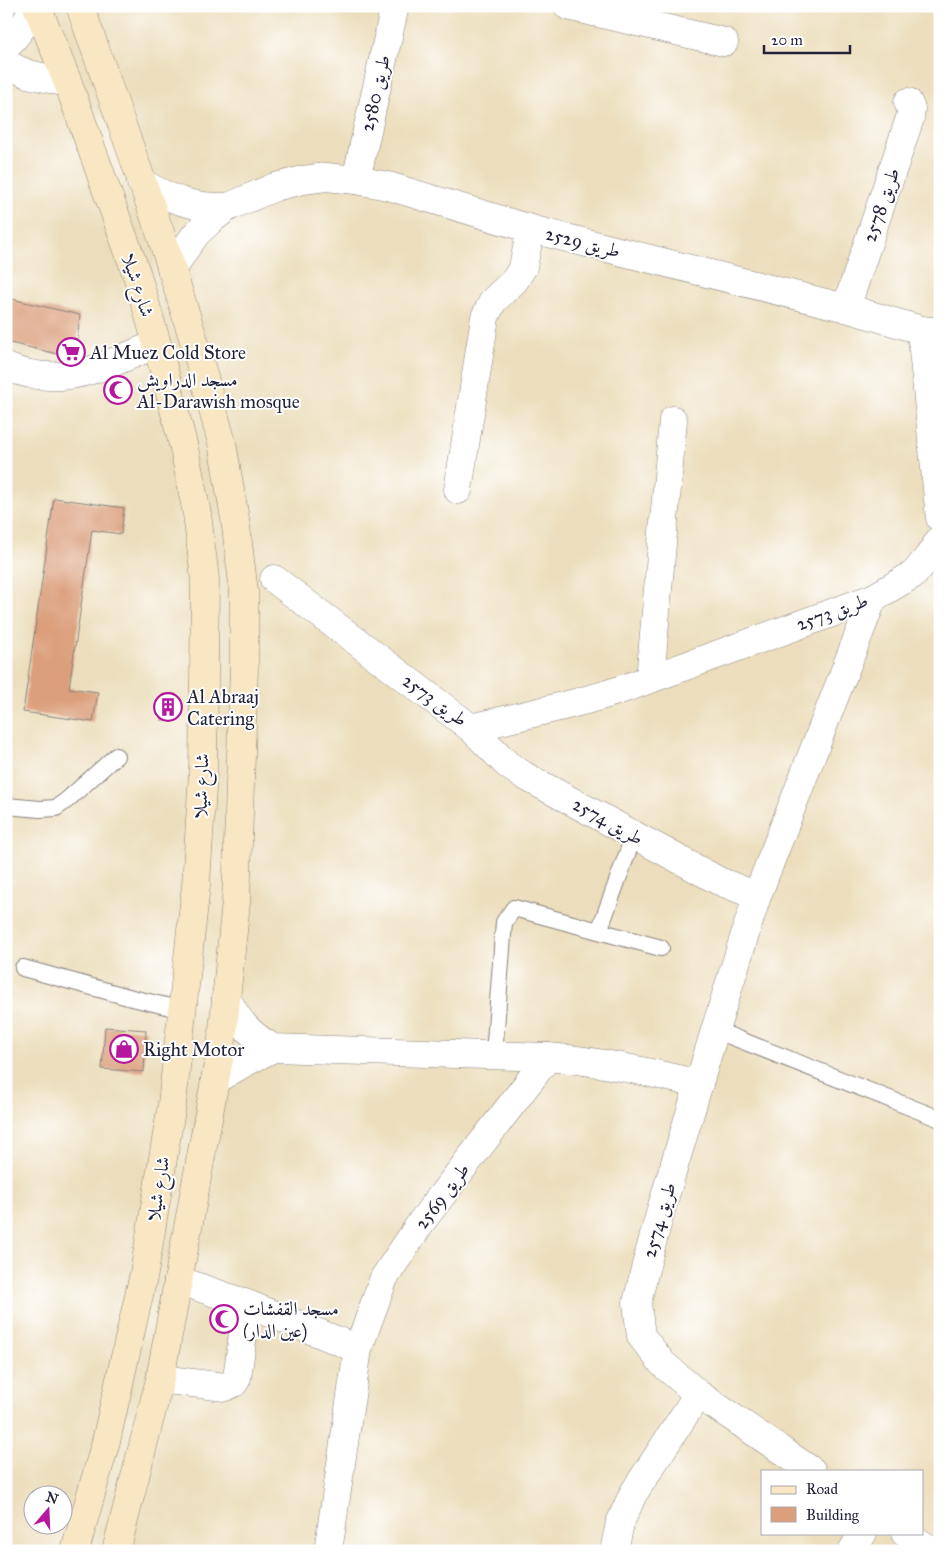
<svg xmlns="http://www.w3.org/2000/svg" width="946" height="1557" viewBox="0 0 946 1557" font-family="'IM FELL Great Primer',Amiri,serif">
	<style>
		.building { fill: #db9f7c }
		.lines { fill: none; stroke-linecap: round; stroke-linejoin: round }
		.lane-casing { stroke: #87807c; stroke-width: 18 }
		.street-casing { stroke: #87807c; stroke-width: 29 }
		.secondary-casing { stroke: #87807c; stroke-width: 29 }
		.lane { stroke: #fff; stroke-width: 16 }
		.street { stroke: #fff; stroke-width: 28 }
		.secondary { stroke: #f9e7c3; stroke-width: 28 }
		.labels { text-anchor: middle; dominant-baseline: central; stroke-width: 4; stroke-linejoin: round; paint-order: stroke }
		.street-label { font-size: 19px; fill: #22223b; stroke: #fff }
		.poi-label { font-size: 19px; fill: #22223b; stroke: #fff; text-anchor: start }
	</style>
	<rect width="100%" height="100%" fill="#fff"/>
	<filter id="ink" filterUnits="userSpaceOnUse"><feTurbulence type="fractalNoise" baseFrequency=".02" numOctaves="2"/><feDisplacementMap in="SourceGraphic" scale="10" xChannelSelector="R" yChannelSelector="G"/><feConvolveMatrix kernelMatrix="1 2 1 2 8 2 1 2 1" color-interpolation-filters="sRGB"/></filter>
	<filter id="wash" filterUnits="userSpaceOnUse"><feTurbulence type="fractalNoise" baseFrequency=".0096" numOctaves="4" result="noise"/><feDisplacementMap in="SourceGraphic" scale="20" xChannelSelector="R" yChannelSelector="G"/><feGaussianBlur stdDeviation="1.12" result="paint"/><feColorMatrix in="noise" values="0 0 0 0 0 0 0 0 0 0 0 0 0 0 0 0 0 1.4 0 .05"/><feComposite in="paint" operator="in"/></filter>
	<g filter="url(#wash)">
		<rect width="100%" height="100%" fill="#ecdebc"/>
		<g id="blocks">
			<g class="building">
				<polygon points="6,297 16,300 80,315 75,358 6,342"/>
				<polygon points="54,498 124,508 121,534 92,530 69,688 98,692 93,722 23,712"/>
				<polygon points="175,694 176,720 161,720 161,695"/>
				<polygon points="105,1027 146,1030 144,1072 102,1069"/>
			</g>
		</g>
	</g>
	<g filter="url(#ink)">
		<use href="#blocks" fill-opacity="0" stroke="#87807c" stroke-width="1"/>
		<g class="lines">
			<defs>
				<g id="lane">
					<polyline points="6,806 40,809 56,808 67,800 116,756"/>
					<polyline points="599,931 634,835"/>
					<polyline points="23,968 132,998 183,1010"/>
					<polyline points="715,1030 940,1119"/>
					<polyline points="494,1055 504,922 514,908 661,948"/>
				</g>
				<g id="street">
					<polyline points="568,6 724,42"/>
					<path d="M6,46C19,34 27,22 34,6"/>
					<polyline points="6,64 28,74 68,83"/>
					<polyline points="356,180 395,6"/>
					<path d="M141,182C170,200 194,208 228,207"/>
					<polyline points="172,271 183,252 196,234 211,220 228,207 275,187 303,180 326,177 356,180 388,186 531,229 846,308 921,330 940,332"/>
					<polyline points="846,308 910,118 911,109 908,102"/>
					<polyline points="921,330 940,518"/>
					<path d="M6,367C66,390 102,366 157,344"/>
					<polyline points="458,490 485,317 493,301 515,280 523,267 531,229"/>
					<polyline points="274,579 471,728 508,765 523,775 719,881 757,896"/>
					<polyline points="650,679 673,420"/>
					<path d="M471,728C531,713 593,702 650,679L873,598L914,574L929,556L940,539"/>
					<path d="M226,996C236,1020 250,1035 273,1048L548,1057C599,1061 649,1072 699,1084"/>
					<polyline points="215,1080 244,1063 273,1048"/>
					<polyline points="178,1280 247,1304 358,1349"/>
					<polyline points="160,1379 225,1387 234,1383 237,1378 247,1304"/>
					<polyline points="812,1471 698,1394 663,1364 641,1336 637,1303 645,1269 662,1206 715,1030 757,896 873,598"/>
					<polyline points="905,1533 932,1551"/>
					<polyline points="328,1551 358,1349 384,1278 422,1221 548,1057"/>
					<polyline points="614,1551 620,1523 633,1494 698,1394"/>
					<polyline points="852,1551 863,1533"/>
				</g>
				<g id="secondary">
					<polyline points="37,6 68,83 137,275 157,344 184,448 197,514 205,579 203,773 196,885 172,1104 144,1273 106,1441 75,1551"/>
					<polyline points="80,6 162,238 194,341 222,443 235,519 244,592 244,667 236,902 221,1048 160,1379 116,1551"/>
				</g>
			</defs>
			<use href="#lane" class="lane-casing"/>
			<use href="#street" class="street-casing"/>
			<use href="#secondary" class="secondary-casing"/>
			<use href="#lane" class="lane"/>
			<use href="#street" class="street"/>
			<use href="#secondary" class="secondary"/>
		</g>
	</g>
	<defs>
		<symbol id="supermarket-ring" viewBox="-11 -11 22 22"><circle r="9.5" fill="#fff" stroke="#b5179e" stroke-width="1.5"/><path d="M-6-5.5h2.5l.6 2H6L4.5 2H-2.5L-4.4-4H-6ZM-1.5 3.2a1.3 1.3 0 1 0 .1 0ZM3 3.2a1.3 1.3 0 1 0 .1 0Z" fill="#b5179e"/></symbol>
		<symbol id="mosque-ring" viewBox="-11 -11 22 22"><circle r="9.5" fill="#fff" stroke="#b5179e" stroke-width="1.5"/><path d="M3.5-4.9A6 6 0 1 0 3.5 4.9A5 5 0 1 1 3.5-4.9Z" fill="#b5179e"/></symbol>
		<symbol id="building-ring" viewBox="-11 -11 22 22"><circle r="9.5" fill="#fff" stroke="#b5179e" stroke-width="1.5"/><path d="M-4-6H4V6H1V3H-1V6H-4ZM-2.5-4.3h1.7v1.8h-1.7ZM.8-4.3h1.7v1.8H.8ZM-2.5-1h1.7V.8h-1.7ZM.8-1h1.7V.8H.8Z" fill="#b5179e"/></symbol>
		<symbol id="shop-ring" viewBox="-11 -11 22 22"><circle r="9.5" fill="#fff" stroke="#b5179e" stroke-width="1.5"/><path d="M-5-2.5h2.3a2.7 3.5 0 0 1 5.4 0H5L5.5 6h-11ZM-1.5-2.5h3a1.5 2.3 0 0 0-3 0Z" fill="#b5179e"/></symbol>
	</defs>
	<g fill-rule="evenodd">
		<use href="#supermarket-ring" x="55" y="336" width="32" height="32"/>
		<use href="#mosque-ring" x="102" y="374" width="32" height="32"/>
		<use href="#building-ring" x="152" y="691" width="32" height="32"/>
		<use href="#shop-ring" x="108" y="1033" width="32" height="32"/>
		<use href="#mosque-ring" x="208" y="1303" width="32" height="32"/>
	</g>
	<g class="labels">
		<g class="street-label">
			<text transform="translate(375 93) rotate(-77)">طريق 2580</text>
			<text transform="translate(881 205) rotate(-71)">طريق 2578</text>
			<text transform="translate(583 242) rotate(14)">طريق 2529</text>
			<text transform="translate(138 285) rotate(72)">شارع شيلا</text>
			<text transform="translate(832 612) rotate(-20)">طريق 2573</text>
			<text transform="translate(435 700) rotate(36)">طريق 2573</text>
			<text transform="translate(201 786) rotate(-88)">شارع شيلا</text>
			<text transform="translate(608 821) rotate(29)">طريق 2574</text>
			<text transform="translate(158 1189) rotate(-81)">شارع شيلا</text>
			<text transform="translate(442 1196) rotate(-53)">طريق 2569</text>
			<text transform="translate(659 1220) rotate(-74)">طريق 2574</text>
		</g>
		<g class="poi-label">
			<text x="90" y="352">Al Muez Cold Store</text>
			<text x="137" y="379">مسجد الدراويش<tspan x="137" dy="22">Al-Darawish mosque</tspan></text>
			<text x="187" y="696">Al Abraaj<tspan x="187" dy="22">Catering</tspan></text>
			<text x="143" y="1049">Right Motor</text>
			<text x="243" y="1308">مسجد القفشات<tspan x="243" dy="22">(عين الدار)</tspan></text>
		</g>
	</g>
	<rect width="946" height="1557" fill="none" stroke="#fff" stroke-width="25"/>
	<rect x="761" y="1470" width="162" height="65" fill="#ffffff" stroke="#a7a7b1"/>
	<rect x="771" y="1486" width="25" height="8" fill="#f9e7c3" stroke="#a7a7b1"/>
	<text x="806" y="1494" font-size="15" fill="#22223b">Road</text>
	<rect x="771" y="1507" width="25" height="15" fill="#db9f7c" stroke="#a7a7b1"/>
	<text x="806" y="1520" font-size="15" fill="#22223b">Building</text>
	<g transform="translate(48 1510) rotate(19)"><circle r="24" fill="#ffffff" stroke="#a7a7b1"/>
	<path d="M0-4L9 19L0 12L-9 19Z" fill="#b5179e"/>
	<text y="-8" font-size="14" font-weight="bold" text-anchor="middle" fill="#22223b">N</text>
	</g>
	<path d="M764 45v8h86v-8" fill="none" stroke="#22223b" stroke-width="2.5"/>
	<text x="771" y="45" font-size="15" fill="#22223b" stroke="#ffffff" stroke-width="4" paint-order="stroke">20 m</text>
</svg>
